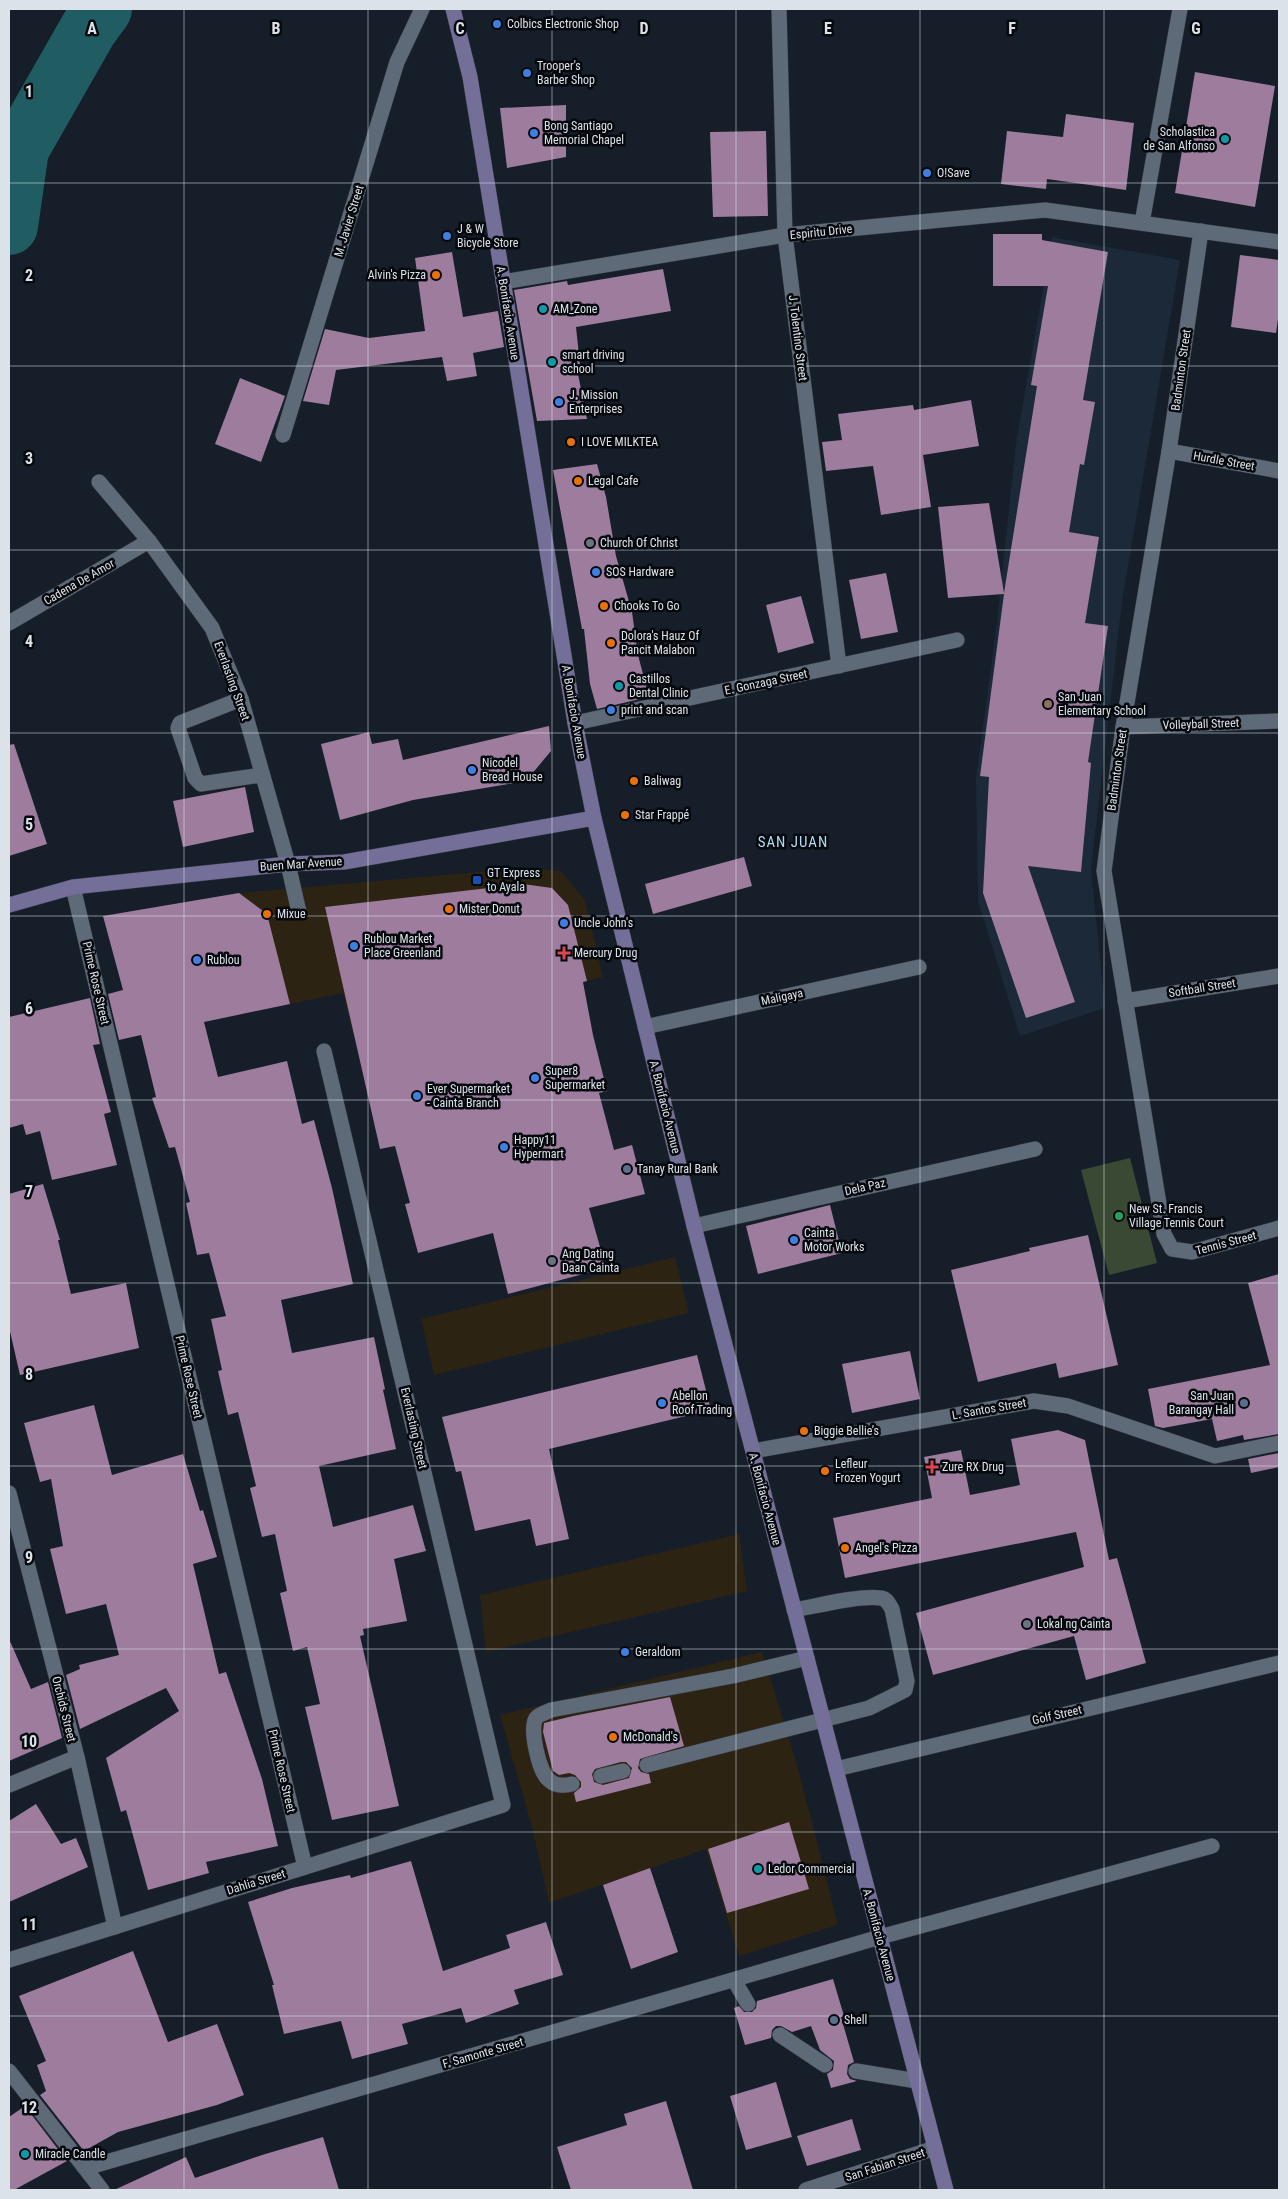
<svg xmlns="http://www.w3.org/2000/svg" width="1288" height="2199" viewBox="0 0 1288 2199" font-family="'Roboto Condensed',sans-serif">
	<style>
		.commercial { fill: #2c2313 }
		.built { fill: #1b2938 }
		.green { fill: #3a4934 }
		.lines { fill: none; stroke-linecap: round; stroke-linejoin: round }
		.river { stroke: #1f5d62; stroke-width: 58 }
		.building { fill: #9d7c9e; fill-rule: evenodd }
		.lane-casing { stroke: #323841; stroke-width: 16 }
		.street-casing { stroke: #323841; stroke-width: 16 }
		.secondary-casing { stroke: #323841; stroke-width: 16 }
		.lane { stroke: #5f6a78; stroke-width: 15 }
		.street { stroke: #5f6a78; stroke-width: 15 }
		.secondary { stroke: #736f98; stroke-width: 15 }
		.grid { fill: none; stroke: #dbe2e9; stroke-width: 1; stroke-opacity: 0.55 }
		.shop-dot { fill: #3f7fe0; stroke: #05080c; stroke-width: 2 }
		.culture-dot { fill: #0f9aa8; stroke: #05080c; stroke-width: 2 }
		.food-dot { fill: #e8710a; stroke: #05080c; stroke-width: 2 }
		.worship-dot { fill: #6b7280; stroke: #05080c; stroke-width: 2 }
		.education-dot { fill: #8d6e63; stroke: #05080c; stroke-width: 2 }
		.transit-dot { fill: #1a4fb4; stroke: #05080c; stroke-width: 2 }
		.health-dot { fill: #e0444e; stroke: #05080c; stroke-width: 2 }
		.service-dot { fill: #5c6f8a; stroke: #05080c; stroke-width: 2 }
		.leisure-dot { fill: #2e9e5b; stroke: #05080c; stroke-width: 2 }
		.labels { text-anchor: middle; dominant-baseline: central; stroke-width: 5; stroke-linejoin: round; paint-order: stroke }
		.poi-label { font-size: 12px; fill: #dbe2e9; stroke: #05080c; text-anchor: start }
		.street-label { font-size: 12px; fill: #dbe2e9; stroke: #05080c }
		.quarter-label { font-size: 15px; letter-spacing: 1px; fill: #aedef7; stroke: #05080c }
		.grid-label { font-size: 16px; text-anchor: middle; font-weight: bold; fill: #dbe2e9; stroke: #05080c; stroke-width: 5; stroke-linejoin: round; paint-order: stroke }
	</style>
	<rect width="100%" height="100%" fill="#151e29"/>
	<g class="commercial">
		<polygon points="524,868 561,871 585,900 603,977 354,1037 343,993 136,1036 103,916 239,893"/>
		<polygon points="675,1257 689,1313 434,1375 421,1319"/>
		<polygon points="739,1534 747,1591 486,1652 480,1595"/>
		<polygon points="762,1652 797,1764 838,1925 739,1956 706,1849 549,1903 532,1827 500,1715"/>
	</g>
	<polygon class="built" points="1052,237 1180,260 1122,602 1091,869 1105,1008 1020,1036 978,901 976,778 996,630 1016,444"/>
	<polygon class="green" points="1130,1158 1157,1263 1109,1275 1081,1170"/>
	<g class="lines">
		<polyline class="river" points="9,226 20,149 89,28 103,9"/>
	</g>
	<g class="building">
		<polygon points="1195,72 1275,86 1255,207 1175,193"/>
		<polygon points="566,105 566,157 507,168 500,108"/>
		<polygon points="1066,114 1134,123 1126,190 1047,179 1046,189 1001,184 1007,131 1063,137"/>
		<polygon points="766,131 768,216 713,217 710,132"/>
		<polygon points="993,234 1042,234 1042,240 1108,252 1083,400 1095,402 1084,465 1080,464 1069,532 1099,537 1085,623 1108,626 1088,762 1091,763 1081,872 1028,866 1075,1002 1026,1018 983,893 989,777 980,776 1004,594 948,598 938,507 989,503 1004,593 1037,386 1031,385 1048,286 993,286"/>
		<polygon points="452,252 463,317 498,311 504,347 473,353 477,376 447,381 442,357 336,370 329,405 303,401 325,329 369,338 425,331 415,258"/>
		<polygon points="1240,255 1279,260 1279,312 1276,333 1231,327"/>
		<polygon points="663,269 671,311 576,327 581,374 578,374 587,419 537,421 514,290 567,281 568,285"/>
		<polygon points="240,378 285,396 261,462 215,444"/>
		<polygon points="971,400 979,446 923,455 931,507 881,515 873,466 826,471 822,442 842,440 838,414 913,405 914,410"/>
		<polygon points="597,464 606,497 616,556 632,612 638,655 649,697 597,709 590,684 584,629 582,629 553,470"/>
		<polygon points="886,573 898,632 861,639 849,580"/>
		<polygon points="801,596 814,643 778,653 766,605"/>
		<polygon points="549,726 551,751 526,781 413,800 340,820 321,744 369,732 372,744 398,739 403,760"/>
		<polygon points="14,744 47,844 9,856 9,745"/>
		<polygon points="245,787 254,832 183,847 173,801"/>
		<polygon points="744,857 752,886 653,914 645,884"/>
		<polygon points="523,884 552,888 568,905 587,981 583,982 593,1035 607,1091 599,1093 614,1150 632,1145 645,1194 589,1208 606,1268 508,1294 493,1233 418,1253 405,1204 410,1203 395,1146 380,1149 325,907"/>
		<polygon points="239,893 267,914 290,1004 204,1022 218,1077 287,1061 302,1124 314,1120 332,1188 353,1284 281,1300 292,1353 374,1337 385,1389 383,1390 396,1449 319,1466 333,1527 413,1505 426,1551 394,1559 407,1621 363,1629 364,1635 360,1636 399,1806 332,1820 305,1707 320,1704 307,1647 293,1651 280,1593 287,1591 275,1534 262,1537 250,1488 256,1486 238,1412 228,1415 218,1371 222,1370 211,1319 226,1316 209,1253 197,1255 186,1203 190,1202 175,1147 169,1148 152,1098 156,1097 141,1035 119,1040 108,994 123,990 103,916"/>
		<polygon points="90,998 100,1044 93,1045 111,1112 104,1114 117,1165 52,1180 40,1131 26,1135 23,1124 9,1128 9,1017"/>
		<polygon points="43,1184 60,1240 58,1240 71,1294 126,1283 139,1348 20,1375 9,1327 9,1194"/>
		<polygon points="830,1205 842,1253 758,1274 746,1226"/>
		<polygon points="1088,1235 1118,1365 1059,1378 1056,1363 978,1382 951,1270 1030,1251 1029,1248"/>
		<polygon points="1279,1274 1279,1434 1244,1440 1243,1435 1217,1441 1212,1419 1163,1428 1155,1426 1148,1389 1270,1365 1248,1283"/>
		<polygon points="910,1351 920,1399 852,1413 842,1364"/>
		<polygon points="697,1355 711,1410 549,1449 569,1539 536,1546 530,1519 475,1531 461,1471 456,1472 442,1417"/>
		<polygon points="94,1405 112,1475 183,1454 200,1511 203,1510 217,1557 193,1564 219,1674 226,1672 262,1779 278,1846 206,1862 209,1873 148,1890 126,1810 121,1812 106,1758 179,1711 166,1688 80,1729 66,1675 80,1669 79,1665 119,1655 106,1604 66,1614 50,1549 63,1546 51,1479 40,1482 24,1423"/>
		<polygon points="1058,1430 1085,1440 1109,1560 1117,1558 1146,1663 1086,1680 1074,1636 933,1675 916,1613 1084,1567 1076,1532 845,1578 833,1518 932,1498 924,1457 961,1450 970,1495 1020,1485 1011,1439"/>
		<polygon points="1279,1453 1279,1467 1251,1473 1248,1459"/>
		<polygon points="9,1639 31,1689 48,1682 62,1738 9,1761"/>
		<path d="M670,1697L684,1746L640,1759L638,1768L641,1772L649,1774L651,1783L576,1802L574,1793L581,1787V1782L575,1775L569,1773L559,1775L553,1771L543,1732L544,1723L573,1716ZM621,1762H626L632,1768L629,1778L603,1785L594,1782L592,1774L595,1769Z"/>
		<polygon points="36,1804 61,1844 76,1838 88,1867 9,1902 9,1821"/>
		<polygon points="789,1822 809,1889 727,1913 708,1849"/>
		<polygon points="411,1861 443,1971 510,1948 506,1935 546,1922 563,1975 514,1990 519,2004 466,2023 461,2008 402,2024 408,2044 352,2059 341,2021 284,2034 272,1985 274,1985 248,1902 292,1888 350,1875 351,1878"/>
		<polygon points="650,1868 678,1952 631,1969 603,1885"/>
		<polygon points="133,1951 168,2042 217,2024 244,2095 217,2105 118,2132 84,2151 40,2095 46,2091 37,2065 46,2061 19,1996"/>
		<polygon points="833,1979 844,2016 841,2017 854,2062 848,2065 847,2074 850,2079 857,2081 831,2088 827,2074 833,2070 834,2061 820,2050 811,2026 792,2032 781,2026 776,2026 772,2030 771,2038 745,2045 734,2008 739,2006 744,2012 752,2012 756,2008 757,2001"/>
		<polygon points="776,2082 792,2137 746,2150 730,2096"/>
		<polygon points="666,2101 693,2190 571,2190 557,2147 627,2125 624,2114"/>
		<polygon points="25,2106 67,2161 14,2190 9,2190 9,2117"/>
		<polygon points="852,2119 861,2150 807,2166 797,2136"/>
		<polygon points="323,2137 339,2190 114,2190 186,2157 195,2178 262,2155"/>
	</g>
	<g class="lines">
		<defs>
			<g id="lane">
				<polyline points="241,699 180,723 178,728 195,778 201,784 261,775"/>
				<polyline points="288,864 299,912"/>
				<polyline points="645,1027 919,967"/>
				<polyline points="694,1226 1035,1149"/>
				<path d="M647,1765L869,1708L905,1690L907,1681L892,1609C889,1604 887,1599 881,1598C859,1595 817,1606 794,1610"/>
				<polyline points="601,1776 623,1771"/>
				<path d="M572,1784C564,1786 555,1786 549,1780C539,1773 528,1725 537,1717C540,1714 547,1712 551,1710L733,1676L807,1658"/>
				<polyline points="734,1980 748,2004"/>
				<polyline points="780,2035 825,2065"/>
				<polyline points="856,2071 917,2081"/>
			</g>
			<g id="street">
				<polyline points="779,9 785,235 839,666"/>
				<polyline points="1142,223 1180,9"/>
				<polyline points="1201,231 1169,451 1123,727 1104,871 1164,1234 1172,1249 1192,1252 1279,1228"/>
				<polyline points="503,282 785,235 1045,210 1279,242"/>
				<polyline points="283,435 397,62 422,9"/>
				<polyline points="1169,451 1279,471"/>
				<polyline points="99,482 149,541 212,628 241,699 288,864"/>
				<polyline points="9,623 149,541"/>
				<polyline points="575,723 957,640"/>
				<polyline points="1123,727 1279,721"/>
				<polyline points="73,887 305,1867"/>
				<polyline points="1125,1001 1279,976"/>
				<polyline points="753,1451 1034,1401 1068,1406 1215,1456 1279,1443"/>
				<polyline points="9,1493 77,1757 115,1927"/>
				<polyline points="836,1769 1279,1663"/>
				<polyline points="9,1785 77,1757"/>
				<polyline points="9,1960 503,1805 324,1051"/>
				<polyline points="9,2071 102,2190"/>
				<polyline points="86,2168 880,1937 1212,1846"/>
				<polyline points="806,2190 935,2148"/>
			</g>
			<g id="secondary">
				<polyline points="453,9 470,77 575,723 594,818 694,1226 946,2190"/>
				<polyline points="9,905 73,887 288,864 344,862 594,818"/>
			</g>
		</defs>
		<use href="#lane" class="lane-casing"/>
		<use href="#street" class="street-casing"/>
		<use href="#secondary" class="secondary-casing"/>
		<use href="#lane" class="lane"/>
		<use href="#street" class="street"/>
		<use href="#secondary" class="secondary"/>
	</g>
	<path class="grid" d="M184,9V2190M368,9V2190M552,9V2190M736,9V2190M920,9V2190M1104,9V2190M9,183H1279M9,366H1279M9,550H1279M9,733H1279M9,916H1279M9,1100H1279M9,1283H1279M9,1466H1279M9,1649H1279M9,1832H1279M9,2016H1279"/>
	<g class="shop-dot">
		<circle cx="497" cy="24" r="5"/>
		<circle cx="527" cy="73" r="5"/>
		<circle cx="534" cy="133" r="5"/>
		<circle cx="927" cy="173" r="5"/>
		<circle cx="447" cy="236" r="5"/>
		<circle cx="559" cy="402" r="5"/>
		<circle cx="596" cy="572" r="5"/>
		<circle cx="611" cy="710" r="5"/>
		<circle cx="472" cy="770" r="5"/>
		<circle cx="564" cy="923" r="5"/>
		<circle cx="354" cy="946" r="5"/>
		<circle cx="197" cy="960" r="5"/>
		<circle cx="535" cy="1078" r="5"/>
		<circle cx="417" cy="1096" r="5"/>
		<circle cx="504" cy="1147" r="5"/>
		<circle cx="794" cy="1240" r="5"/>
		<circle cx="662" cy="1403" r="5"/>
		<circle cx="625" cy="1652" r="5"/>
	</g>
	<g class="culture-dot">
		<circle cx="1225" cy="139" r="5"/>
		<circle cx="543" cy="309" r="5"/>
		<circle cx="552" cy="362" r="5"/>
		<circle cx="619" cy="686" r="5"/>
		<circle cx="758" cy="1869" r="5"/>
		<circle cx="25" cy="2154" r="5"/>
	</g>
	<g class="food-dot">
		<circle cx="436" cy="275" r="5"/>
		<circle cx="571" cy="442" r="5"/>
		<circle cx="578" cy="481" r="5"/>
		<circle cx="604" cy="606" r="5"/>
		<circle cx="611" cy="643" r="5"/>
		<circle cx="634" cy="781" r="5"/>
		<circle cx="625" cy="815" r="5"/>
		<circle cx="449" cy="909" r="5"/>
		<circle cx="267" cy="914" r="5"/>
		<circle cx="804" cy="1431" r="5"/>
		<circle cx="825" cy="1471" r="5"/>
		<circle cx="845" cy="1548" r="5"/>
		<circle cx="613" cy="1737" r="5"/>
	</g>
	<g class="worship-dot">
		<circle cx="590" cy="543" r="5"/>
		<circle cx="552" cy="1261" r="5"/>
		<circle cx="1027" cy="1624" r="5"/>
	</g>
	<circle class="education-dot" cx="1048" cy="704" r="5"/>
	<rect class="transit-dot" x="472" y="875" width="10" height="10" rx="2.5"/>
	<g class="health-dot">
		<path d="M561.5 945.5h5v5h5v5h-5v5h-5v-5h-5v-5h5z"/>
		<path d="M929.5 1459.5h5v5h5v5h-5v5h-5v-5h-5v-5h5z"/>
	</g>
	<g class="service-dot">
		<circle cx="627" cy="1169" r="5"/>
		<circle cx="1244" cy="1403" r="5"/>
		<circle cx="834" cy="2020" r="5"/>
	</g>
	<circle class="leisure-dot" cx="1119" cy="1216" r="5"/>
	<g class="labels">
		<g class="poi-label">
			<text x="507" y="24">Colbics Electronic Shop</text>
			<text x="537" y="66">Trooper's<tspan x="537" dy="14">Barber Shop</tspan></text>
			<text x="544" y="126">Bong Santiago<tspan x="544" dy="14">Memorial Chapel</tspan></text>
			<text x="1215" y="132" text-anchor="end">Scholastica<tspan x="1215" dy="14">de San Alfonso</tspan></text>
			<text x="937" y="173">O!Save</text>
			<text x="457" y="229">J &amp; W<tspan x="457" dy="14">Bicycle Store</tspan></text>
			<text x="426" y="275" text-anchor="end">Alvin's Pizza</text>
			<text x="553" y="309">AM_Zone</text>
			<text x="562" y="355">smart driving<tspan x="562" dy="14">school</tspan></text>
			<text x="569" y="395">J. Mission<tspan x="569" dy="14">Enterprises</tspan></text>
			<text x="581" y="442">I LOVE MILKTEA</text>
			<text x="588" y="481">Legal Cafe</text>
			<text x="600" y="543">Church Of Christ</text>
			<text x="606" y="572">SOS Hardware</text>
			<text x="614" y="606">Chooks To Go</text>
			<text x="621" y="636">Dolora's Hauz Of<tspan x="621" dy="14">Pancit Malabon</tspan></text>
			<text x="629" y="679">Castillos<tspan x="629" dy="14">Dental Clinic</tspan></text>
			<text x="1058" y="697">San Juan<tspan x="1058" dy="14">Elementary School</tspan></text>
			<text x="621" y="710">print and scan</text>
			<text x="482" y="763">Nicodel<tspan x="482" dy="14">Bread House</tspan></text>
			<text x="644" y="781">Baliwag</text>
			<text x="635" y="815">Star Frappé</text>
			<text x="487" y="873">GT Express<tspan x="487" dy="14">to Ayala</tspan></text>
			<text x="459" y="909">Mister Donut</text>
			<text x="277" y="914">Mixue</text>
			<text x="574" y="923">Uncle John's</text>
			<text x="364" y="939">Rublou Market<tspan x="364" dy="14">Place Greenland</tspan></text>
			<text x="574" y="953">Mercury Drug</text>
			<text x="207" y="960">Rublou</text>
			<text x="545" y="1071">Super8<tspan x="545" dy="14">Supermarket</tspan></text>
			<text x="427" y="1089">Ever Supermarket<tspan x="427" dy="14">- Cainta Branch</tspan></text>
			<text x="514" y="1140">Happy11<tspan x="514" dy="14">Hypermart</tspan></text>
			<text x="637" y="1169">Tanay Rural Bank</text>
			<text x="1129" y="1209">New St. Francis<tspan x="1129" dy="14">Village Tennis Court</tspan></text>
			<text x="804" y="1233">Cainta<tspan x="804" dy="14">Motor Works</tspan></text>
			<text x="562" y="1254">Ang Dating<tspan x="562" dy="14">Daan Cainta</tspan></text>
			<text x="672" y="1396">Abellon<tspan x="672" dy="14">Roof Trading</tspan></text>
			<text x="1234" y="1396" text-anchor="end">San Juan<tspan x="1234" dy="14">Barangay Hall</tspan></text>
			<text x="814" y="1431">Biggie Bellie’s</text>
			<text x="835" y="1464">Lefleur<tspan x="835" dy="14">Frozen Yogurt</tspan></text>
			<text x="942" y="1467">Zure RX Drug</text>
			<text x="855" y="1548">Angel's Pizza</text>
			<text x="1037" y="1624">Lokal ng Cainta</text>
			<text x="635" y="1652">Geraldom</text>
			<text x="623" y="1737">McDonald's</text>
			<text x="768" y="1869">Ledor Commercial</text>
			<text x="844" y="2020">Shell</text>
			<text x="35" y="2154">Miracle Candle</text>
		</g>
		<g class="street-label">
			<text transform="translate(349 221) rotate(-73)">M. Javier Street</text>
			<text transform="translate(821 232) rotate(-6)">Espiritu Drive</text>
			<text transform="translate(508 313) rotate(81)">A. Bonifacio Avenue</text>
			<text transform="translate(798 338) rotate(83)">J. Tolentino Street</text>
			<text transform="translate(1181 370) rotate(-82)">Badminton Street</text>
			<text transform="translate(1224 461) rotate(10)">Hurdle Street</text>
			<text transform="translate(79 582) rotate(-30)">Cadena De Amor</text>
			<text transform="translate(232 681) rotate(70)">Everlasting Street</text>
			<text transform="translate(766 682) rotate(-12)">E. Gonzaga Street</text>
			<text transform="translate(574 712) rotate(80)">A. Bonifacio Avenue</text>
			<text transform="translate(1201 724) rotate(-2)">Volleyball Street</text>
			<text transform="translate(1117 770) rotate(-82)">Badminton Street</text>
			<text transform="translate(301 864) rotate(-4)">Buen Mar Avenue</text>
			<text transform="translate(96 983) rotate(77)">Prime Rose Street</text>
			<text transform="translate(1202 988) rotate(-9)">Softball Street</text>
			<text transform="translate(782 997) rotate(-12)">Maligaya</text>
			<text transform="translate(665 1107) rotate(76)">A. Bonifacio Avenue</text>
			<text transform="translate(865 1187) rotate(-13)">Dela Paz</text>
			<text transform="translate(1226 1243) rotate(-15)">Tennis Street</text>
			<text transform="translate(189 1377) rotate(77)">Prime Rose Street</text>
			<text transform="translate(989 1409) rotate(-10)">L. Santos Street</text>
			<text transform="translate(414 1428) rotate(77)">Everlasting Street</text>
			<text transform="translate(765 1499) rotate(75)">A. Bonifacio Avenue</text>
			<text transform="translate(64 1709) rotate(76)">Orchids Street</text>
			<text transform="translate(1057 1715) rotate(-13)">Golf Street</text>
			<text transform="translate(282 1771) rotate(77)">Prime Rose Street</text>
			<text transform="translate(256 1882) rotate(-17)">Dahlia Street</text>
			<text transform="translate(879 1935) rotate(75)">A. Bonifacio Avenue</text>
			<text transform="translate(483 2053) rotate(-16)">F. Samonte Street</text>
			<text transform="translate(885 2165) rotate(-18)">San Fabian Street</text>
		</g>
		<g class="quarter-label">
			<text x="793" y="842">SAN JUAN</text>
		</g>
	</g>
	<g class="grid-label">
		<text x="92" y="34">A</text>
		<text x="276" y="34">B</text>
		<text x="460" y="34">C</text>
		<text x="644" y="34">D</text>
		<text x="828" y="34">E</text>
		<text x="1012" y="34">F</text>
		<text x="1196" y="34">G</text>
		<text x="29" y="97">1</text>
		<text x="29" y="281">2</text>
		<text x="29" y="464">3</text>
		<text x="29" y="647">4</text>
		<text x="29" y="830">5</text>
		<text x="29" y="1014">6</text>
		<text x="29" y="1197">7</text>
		<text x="29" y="1380">8</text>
		<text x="29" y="1563">9</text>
		<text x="29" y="1747">10</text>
		<text x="29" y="1930">11</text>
		<text x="29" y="2113">12</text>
	</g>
	<rect width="1288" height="2199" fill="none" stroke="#dbe2e9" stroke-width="20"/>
</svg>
